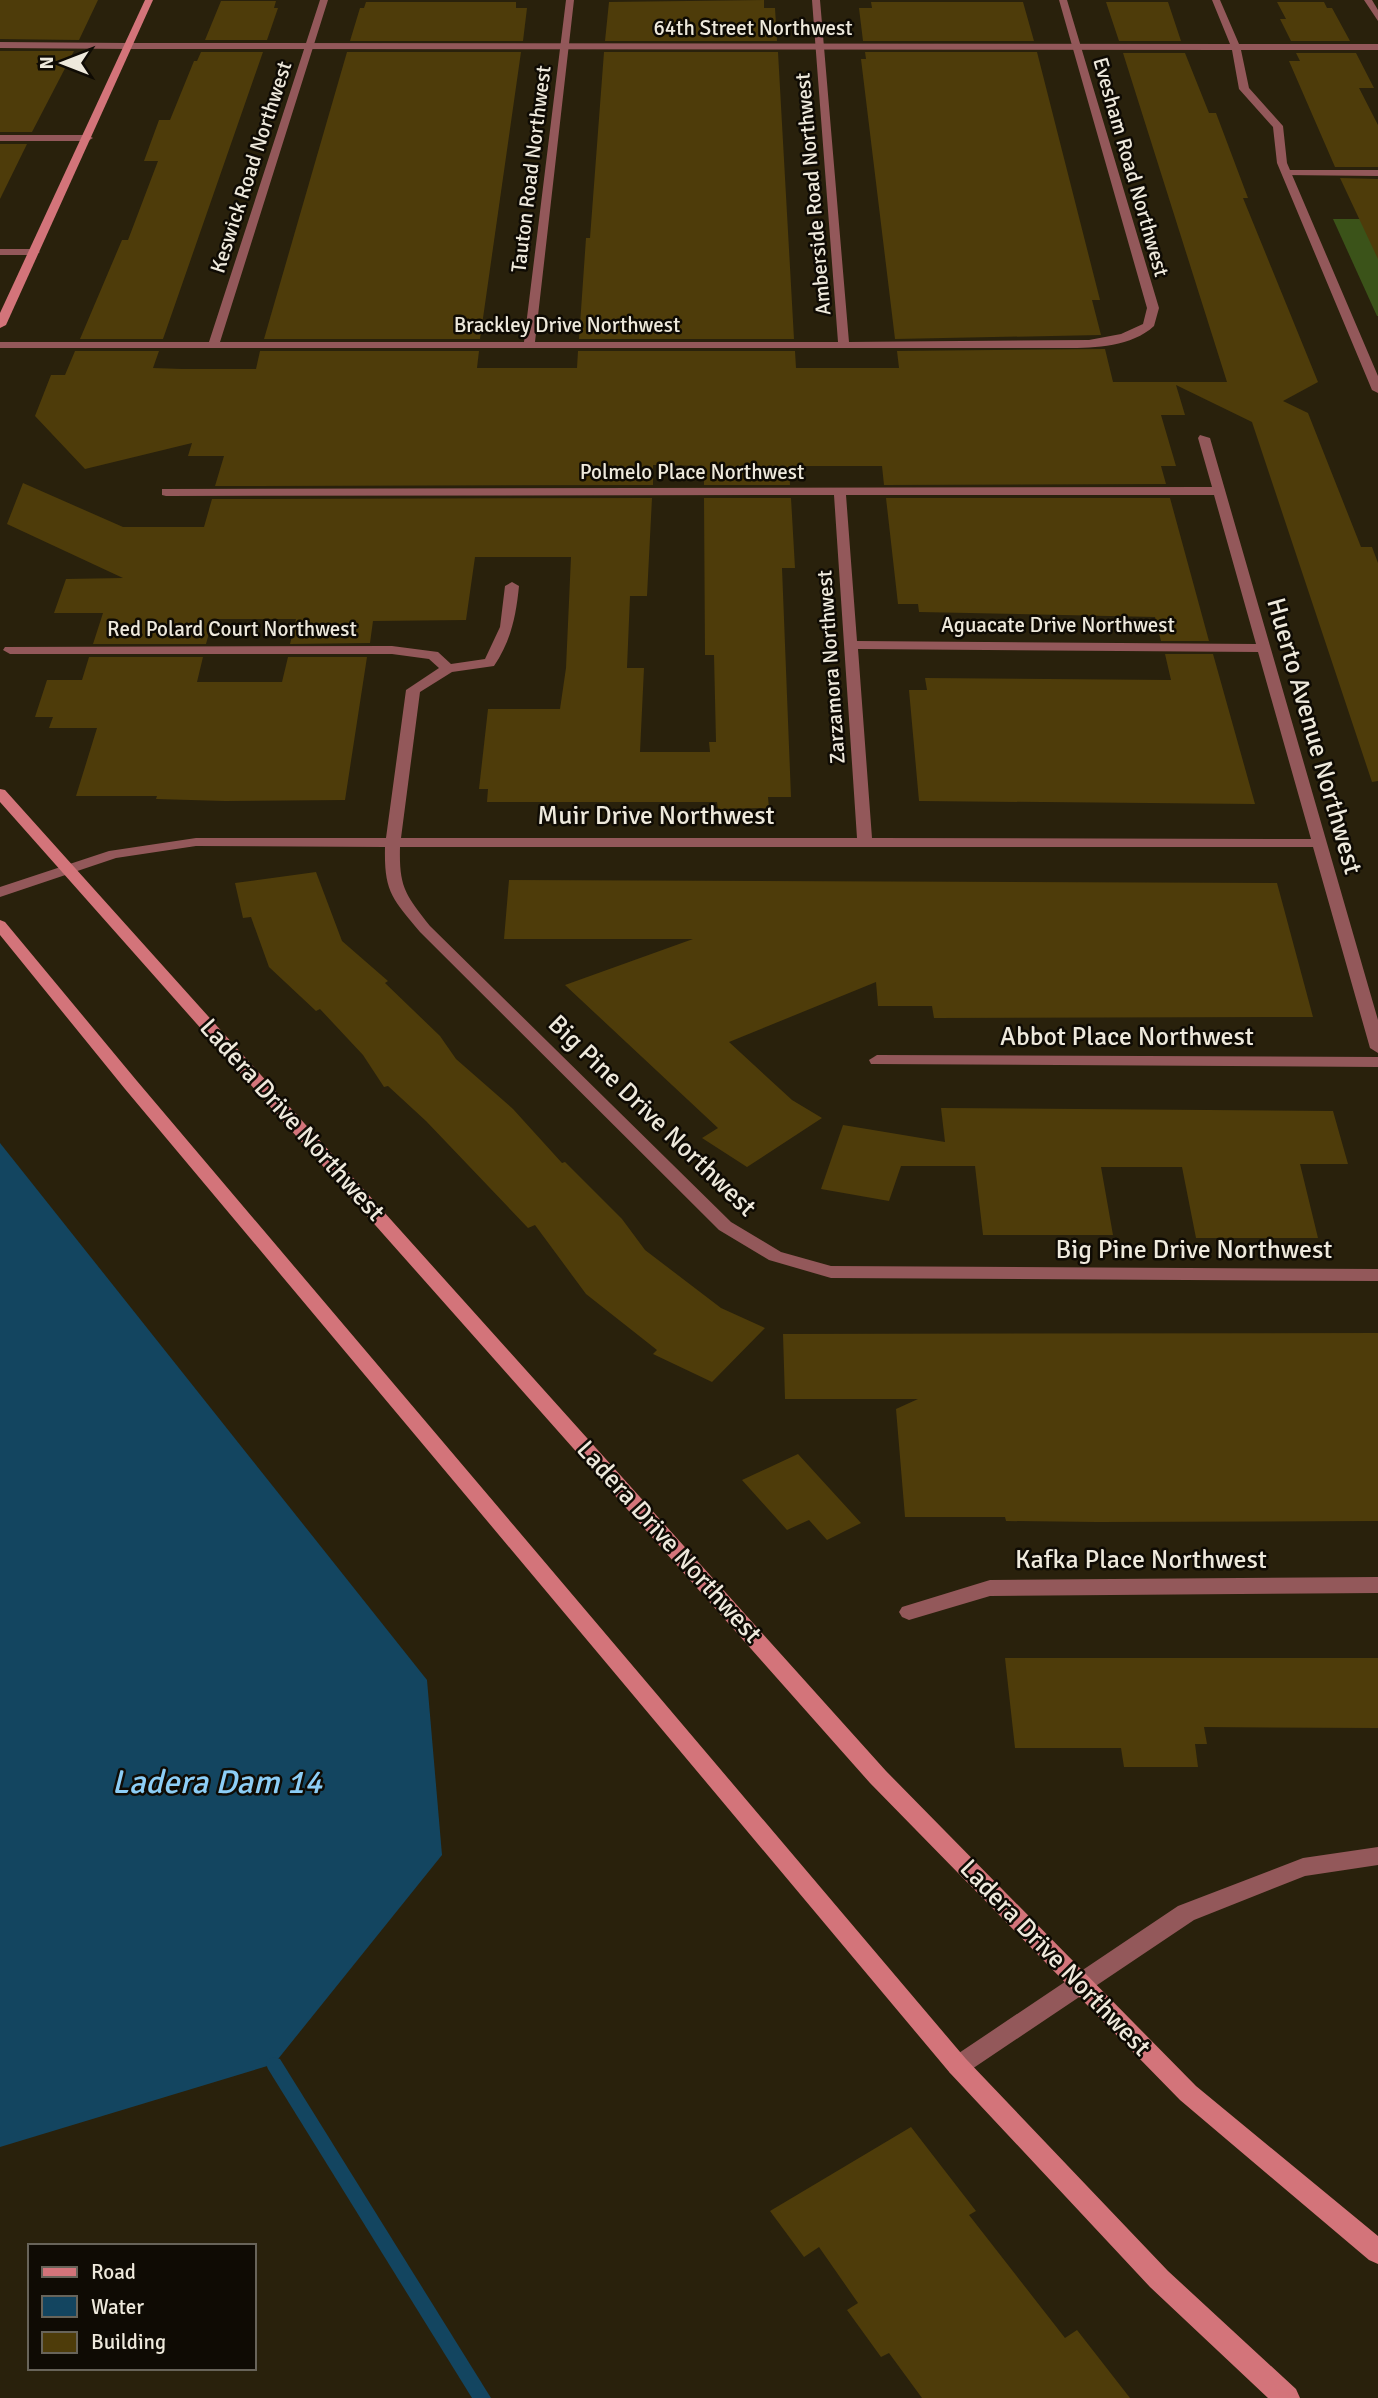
<svg xmlns="http://www.w3.org/2000/svg" width="1378" height="2398" viewBox="0 0 1378 2398" font-family="Signika,sans-serif">
	<style>
		.green { fill: #3b5319 }
		.water { fill: #134560 }
		.lines { fill: none; stroke-linecap: round; stroke-linejoin: round }
		.stream { fill: #134560; fill-rule: evenodd }
		.building { fill: #4e3c0a }
		.minor { fill: #93585a; fill-rule: evenodd }
		.tertiary { fill: #93585a; fill-rule: evenodd }
		.secondary { fill: #d3747a; fill-rule: evenodd }
		.labels { text-anchor: middle; dominant-baseline: central; stroke-width: 5; stroke-linejoin: round; paint-order: stroke }
		.far-street-label { font-size: 21px; fill: #eee9dc; stroke: #0f0b04 }
		.street-label { font-size: 26px; fill: #eee9dc; stroke: #0f0b04 }
		.near-water-label { font-size: 33px; font-style: italic; fill: #8dcef6; stroke: #0f0b04 }
	</style>
	<rect width="100%" height="100%" fill="#29210c"/>
	<polygon class="green" points="1333,219 1378,219 1378,316 1377,316"/>
	<polygon class="water" points="0,1143 427,1680 442,1855 274,2064 0,2147"/>
	<g class="lines">
		<polygon class="stream" points="274,2057 280,2059 491,2398 472,2398 268,2069 266,2064 268,2059"/>
	</g>
	<g class="building">
		<polygon points="0,0 98,0 79,40 0,39"/>
		<polygon points="764,0 764,8 775,8 777,41 605,41 609,2"/>
		<polygon points="221,1 276,1 274,8 278,8 267,40 205,40"/>
		<polygon points="366,2 516,2 516,8 527,8 523,41 350,41 360,8 364,8"/>
		<polygon points="871,2 1023,2 1034,41 863,41 859,8 872,8"/>
		<polygon points="1106,2 1168,2 1181,41 1119,41"/>
		<polygon points="1277,2 1324,2 1327,8 1332,8 1350,41 1291,41 1280,19 1286,19"/>
		<polygon points="0,51 74,51 32,132 0,132"/>
		<polygon points="201,52 263,52 163,339 80,339 122,240 128,240 158,161 144,161 159,120 170,120 194,61 197,61"/>
		<polygon points="347,52 521,52 480,339 264,339"/>
		<polygon points="604,52 778,52 794,339 579,339 586,238 590,238"/>
		<polygon points="865,52 1037,52 1100,300 1092,300 1101,335 895,339 861,59 866,59"/>
		<polygon points="1123,53 1185,53 1209,113 1216,113 1248,198 1243,198 1318,382 1283,401 1308,413 1361,547 1372,547 1378,563 1378,781 1372,782 1252,422 1176,385 1185,415 1161,415 1176,466 1161,466 1166,484 884,485 882,466 789,466 790,485 704,485 704,466 653,465 653,485 215,486 224,456 188,456 192,443 85,469 35,416 51,375 65,375 75,351 159,351 153,368 182,369 256,369 260,351 479,351 477,368 577,368 578,351 795,351 796,368 899,368 897,351 1105,349 1113,382 1227,382"/>
		<polygon points="1296,53 1356,53 1374,88 1359,88 1378,125 1378,167 1335,167 1289,61 1300,61"/>
		<polygon points="0,144 27,144 0,199"/>
		<polygon points="1340,178 1378,179 1378,259"/>
		<polygon points="23,483 123,527 204,527 212,499 652,498 647,596 630,596 627,668 644,668 640,752 710,752 709,742 716,742 714,655 705,655 704,498 791,498 795,568 782,568 791,797 768,797 769,808 718,809 717,802 487,802 488,789 479,789 488,709 560,709 566,668 571,557 475,557 466,620 373,621 370,643 290,644 296,619 213,619 206,644 93,644 103,613 54,613 66,579 123,578 7,524"/>
		<polygon points="886,498 1170,498 1209,641 1161,641 1155,617 919,612 918,604 898,604"/>
		<polygon points="1165,654 1213,654 1255,804 919,801 909,690 927,690 925,678 1171,680"/>
		<polygon points="89,657 203,657 197,682 282,682 288,657 367,657 345,800 225,801 156,799 157,796 76,796 97,728 49,728 53,717 35,717 47,680 82,680"/>
		<polygon points="316,872 342,941 388,981 385,983 440,1036 456,1059 513,1109 562,1163 565,1162 622,1219 645,1250 721,1308 765,1328 712,1382 653,1354 657,1350 586,1294 535,1225 528,1228 426,1121 388,1086 384,1087 363,1055 320,1009 316,1011 269,967 251,917 243,918 235,883"/>
		<polygon points="509,880 1277,883 1313,1017 934,1018 932,1006 878,1006 876,982 729,1042 792,1100 822,1118 747,1167 702,1138 718,1128 565,985 693,939 504,939"/>
		<polygon points="941,1108 1333,1111 1348,1164 1300,1164 1318,1238 1196,1238 1182,1167 1101,1167 1113,1235 983,1235 975,1166 901,1166 889,1201 821,1189 843,1125 945,1142"/>
		<polygon points="1378,1333 1378,1521 1097,1522 1006,1521 1005,1517 905,1517 896,1409 918,1399 785,1399 783,1334"/>
		<polygon points="798,1454 861,1523 827,1540 809,1520 787,1530 742,1480"/>
		<polygon points="1005,1658 1378,1658 1378,1728 1204,1727 1207,1744 1195,1744 1198,1767 1124,1767 1121,1748 1015,1748"/>
		<polygon points="911,2127 976,2211 969,2215 1065,2338 1077,2330 1130,2398 922,2398 889,2353 881,2357 847,2310 858,2303 819,2247 804,2257 770,2211"/>
	</g>
	<g class="lines">
		<g class="minor">
			<path d="M320,0H328L220,342H524L566,0H574L535,342H838L812,0H820L849,342L1089,340L1121,334L1143,324L1147,308L1059,0H1067L1159,308L1154,326C1128,350 1084,348 1051,348H0V342H209Z"/>
			<polygon points="1364,0 1372,0 1378,10 1378,21"/>
			<polygon points="0,42 128,43 133,46 128,49 0,48"/>
			<polygon points="0,135 88,135 93,138 88,141 0,141"/>
			<polygon points="1287,170 1378,170 1378,176 1283,175 1282,173"/>
			<polygon points="0,249 35,249 40,252 35,255 0,255"/>
			<path d="M1200,435L1210,438L1378,1020V1053L1370,1048L1313,847H400C399,887 405,894 430,926L731,1222L781,1252L831,1266L1378,1269V1281L831,1278L769,1260L719,1230L420,932C392,898 384,892 385,847L196,846L116,858L0,897V887L109,851L196,838H386L406,690L439,668L429,659L392,654H10L3,650L5,647L392,646L438,652L451,664L485,659L500,627L505,586L512,582L519,586C516,616 511,641 494,666L452,672L420,692L401,838H857L834,495L166,496L162,495V489L1212,487L1198,438ZM846,495H1214L1256,644L857,641ZM858,649L1258,652L1311,839L872,838Z"/>
			<polygon points="877,1055 1378,1057 1378,1067 871,1064 869,1060"/>
			<polygon points="1378,1577 1378,1593 990,1596 909,1620 902,1617 899,1612 902,1607 990,1580"/>
		</g>
		<g class="tertiary">
			<polygon points="1212,0 1220,0 1239,44 1378,44 1378,50 1241,50 1249,88 1283,126 1287,163 1378,376 1378,393 1372,390 1277,163 1273,127 1239,89 1232,50 128,49 123,46 128,43 1230,44"/>
			<polygon points="1378,1847 1378,1865 1305,1876 1194,1920 966,2073 958,2076 950,2073 946,2066 950,2059 1178,1906 1303,1858"/>
		</g>
		<g class="secondary">
			<polygon points="145,0 153,0 6,325 0,328 0,313"/>
			<polygon points="0,789 5,790 886,1771 1196,2086 1378,2236 1378,2264 1369,2260 1180,2100 870,1783 0,802"/>
			<polygon points="0,920 5,922 137,1081 966,2059 1168,2271 1296,2389 1300,2398 1268,2398 1150,2287 950,2073 125,1089 0,935"/>
		</g>
	</g>
	<g class="labels">
		<g class="far-street-label">
			<text x="753" y="28">64th Street Northwest</text>
			<text transform="translate(251 167) rotate(-72)">Keswick Road Northwest</text>
			<text transform="translate(1131 167) rotate(74)">Evesham Road Northwest</text>
			<text transform="translate(531 169) rotate(-83)">Tauton Road Northwest</text>
			<text transform="translate(813 194) rotate(-95)">Amberside Road Northwest</text>
			<text x="567" y="325">Brackley Drive Northwest</text>
			<text x="692" y="472">Polmelo Place Northwest</text>
			<text x="1058" y="625">Aguacate Drive Northwest</text>
			<text x="232" y="629">Red Polard Court Northwest</text>
			<text transform="translate(831 667) rotate(-94)">Zarzamora Northwest</text>
		</g>
		<g class="street-label">
			<text transform="translate(1314 736) rotate(74)">Huerto Avenue Northwest</text>
			<text x="656" y="816">Muir Drive Northwest</text>
			<text x="1127" y="1037">Abbot Place Northwest</text>
			<text transform="translate(652 1116) rotate(44)">Big Pine Drive Northwest</text>
			<text transform="translate(292 1120) rotate(48)">Ladera Drive Northwest</text>
			<text x="1194" y="1250">Big Pine Drive Northwest</text>
			<text transform="translate(669 1542) rotate(48)">Ladera Drive Northwest</text>
			<text x="1141" y="1560">Kafka Place Northwest</text>
			<text transform="translate(1055 1958) rotate(46)">Ladera Drive Northwest</text>
		</g>
		<g class="near-water-label">
			<text x="217" y="1782">Ladera Dam 14</text>
		</g>
	</g>
	<rect x="28" y="2244" width="228" height="126" fill="#0f0b04" stroke="#68645a" stroke-width="2"/>
	<rect x="42" y="2267" width="35" height="10" fill="#d3747a" stroke="#68645a" stroke-width="2"/>
	<text x="91" y="2279" font-size="21" fill="#eee9dc">Road</text>
	<rect x="42" y="2296" width="35" height="21" fill="#134560" stroke="#68645a" stroke-width="2"/>
	<text x="91" y="2314" font-size="21" fill="#eee9dc">Water</text>
	<rect x="42" y="2332" width="35" height="21" fill="#4e3c0a" stroke="#68645a" stroke-width="2"/>
	<text x="91" y="2349" font-size="21" fill="#eee9dc">Building</text>
	<g transform="translate(63 63) rotate(270)" stroke="#0f0b04" stroke-width="5" paint-order="stroke">
	<path d="M0-5L12 26L0 18L-12 26Z" fill="#eee9dc"/>
	<text y="-10" font-size="19" font-weight="bold" text-anchor="middle" fill="#eee9dc">N</text>
	</g>
</svg>
